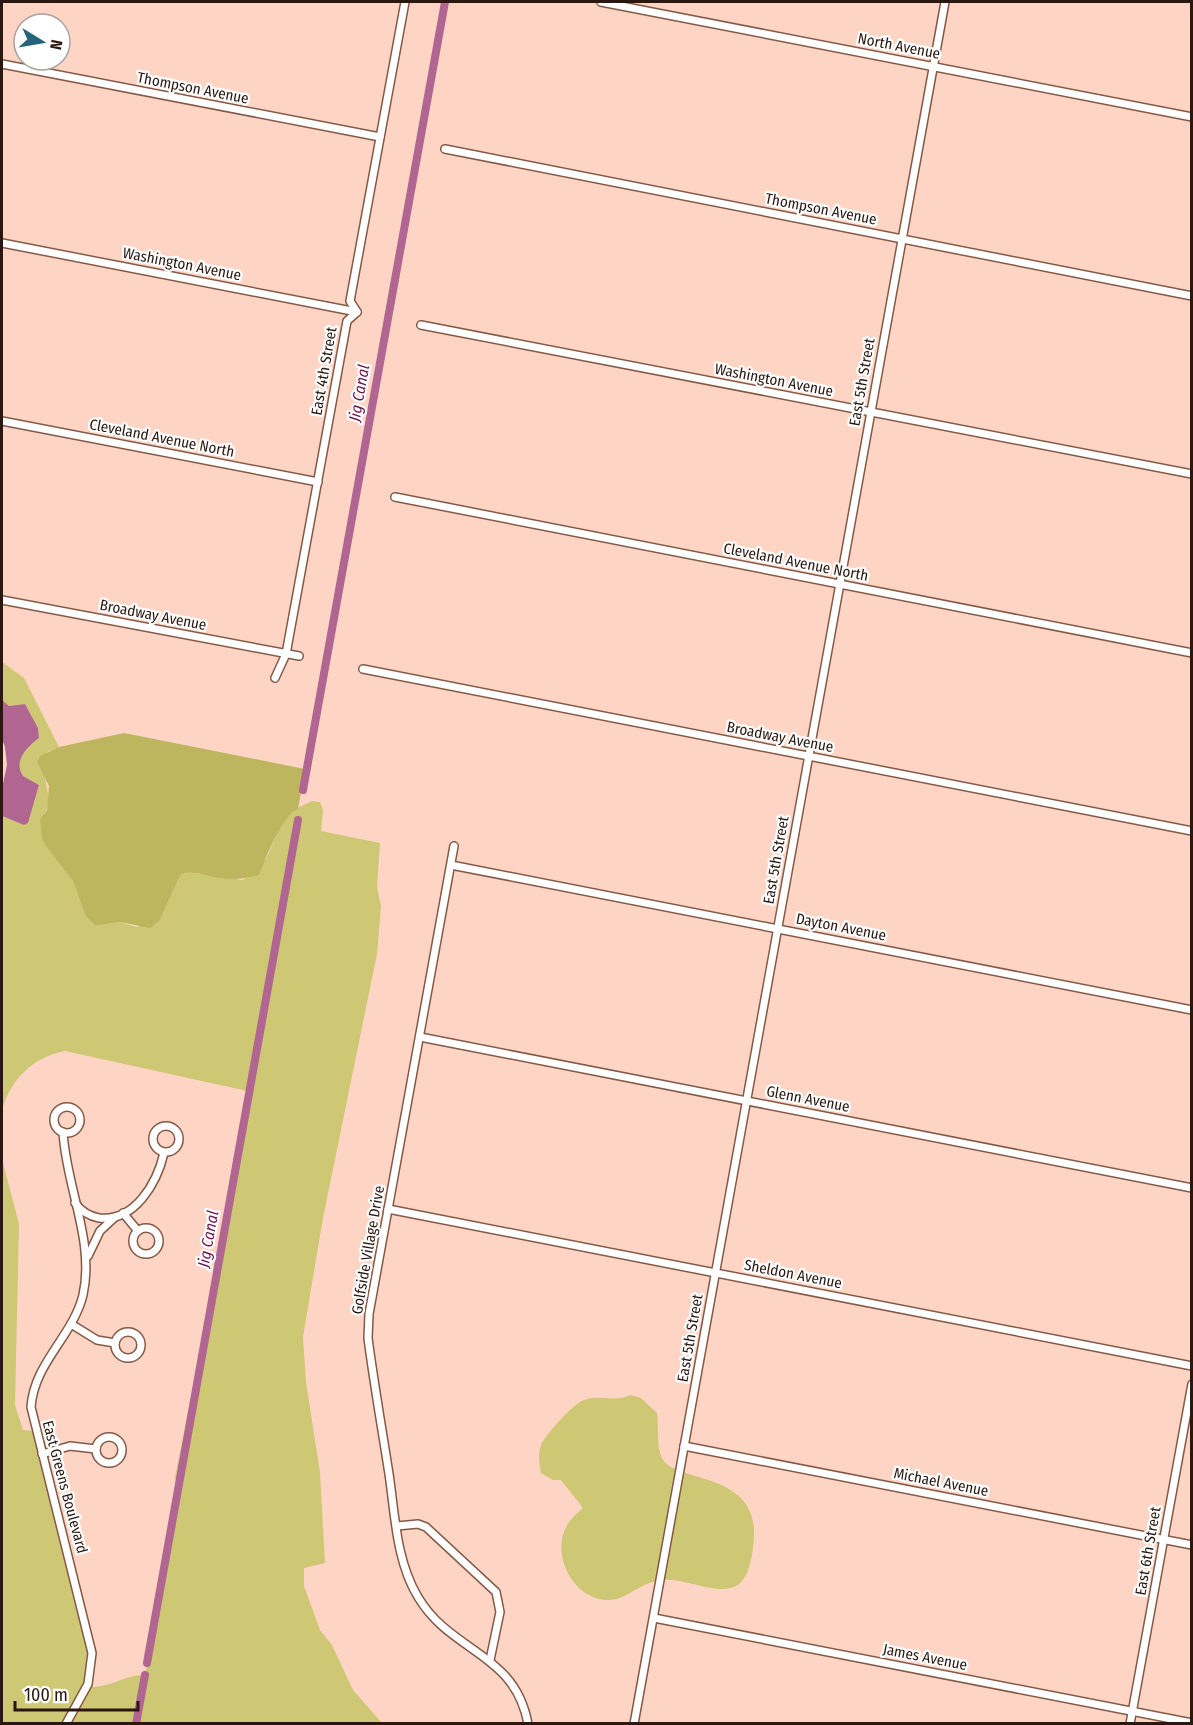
<svg xmlns="http://www.w3.org/2000/svg" width="1193" height="1725" viewBox="0 0 1193 1725" font-family="'Fira Sans Condensed',sans-serif">
	<style>
		.green { fill: #cec774 }
		.forest { fill: #bdb65f }
		.water { fill: #b16692 }
		.lines { fill: none; stroke-linecap: round; stroke-linejoin: round }
		.canal { stroke: #b16692; stroke-width: 8 }
		.minor-casing { stroke: #845946; stroke-width: 10 }
		.minor { stroke: #fff; stroke-width: 7 }
		.labels { text-anchor: middle; dominant-baseline: central; stroke-width: 4.5; stroke-linejoin: round; paint-order: stroke }
		.street-label { font-size: 15px; fill: #291710; stroke: #fff }
		.water-label { font-size: 16px; font-style: italic; fill: #6e1351; stroke: #fff }
	</style>
	<rect width="100%" height="100%" fill="#fed5c4"/>
	<g class="green">
		<path d="M2,662L24,678L59,747L47,752C47,760 44,769 45,777C47,795 54,803 40,819L73,881L85,915L95,926L120,922L137,927L165,908L181,874C194,870 228,878 243,880L266,859L283,821L291,811L312,801L320,802L323,810L321,831L380,843L377,887L381,906L377,954L323,1218L303,1337L306,1382L320,1472L325,1563L304,1568V1586L320,1630L332,1645L353,1690L382,1723H2V1159L19,1224L15,1405L23,1430L34,1431L94,1651L90,1684L93,1687C113,1686 128,1674 145,1675L178,1503L175,1477L252,1092L65,1051C33,1057 11,1079 2,1110V816L24,825L28,823L39,785L23,776C13,761 27,747 39,738L38,728L25,704L9,706L2,700Z"/>
		<path d="M630,1395L641,1398L657,1413C659,1427 656,1446 662,1458C672,1482 753,1471 754,1531C754,1546 751,1579 736,1586C714,1596 687,1578 664,1580C640,1581 629,1599 610,1600C577,1602 553,1561 564,1532C568,1521 575,1515 583,1508L561,1480H553L541,1473C539,1464 538,1454 541,1445C545,1435 574,1403 584,1400C600,1394 615,1403 630,1395Z"/>
	</g>
	<path class="forest" d="M124,733L305,769L298,809C283,813 265,860 259,875C246,879 233,880 220,878C206,876 195,870 181,874L159,921L150,928L120,922L95,926L85,915L73,881L46,846L42,838L40,819L47,810L49,786L37,762L40,756L59,747Z"/>
	<path class="water" d="M2,700L9,706L25,704L38,728L39,738C27,747 13,761 23,776L39,785L28,823L24,825L2,816V788L7,765L5,747L2,739Z"/>
	<g class="lines">
		<g class="canal">
			<polyline points="303,790 445,2"/>
			<polyline points="147,1663 298,820"/>
			<polyline points="136,1724 145,1675"/>
		</g>
		<defs>
			<g id="minor">
				<polyline points="601,2 1192,117"/>
				<polyline points="2,64 380,137"/>
				<polyline points="445,149 1192,296"/>
				<polyline points="2,243 357,312"/>
				<polyline points="421,325 1192,474"/>
				<polyline points="2,421 318,482"/>
				<polyline points="395,497 1192,653"/>
				<polyline points="2,600 299,656"/>
				<polyline points="363,669 1192,831"/>
				<polyline points="275,678 286,654 347,321 357,312 350,301 405,2"/>
				<path d="M454,846L369,1314L368,1338C374,1384 382,1429 389,1474C395,1514 396,1561 418,1597C451,1653 515,1652 528,1724"/>
				<polyline points="451,865 1192,1010"/>
				<polyline points="420,1037 1192,1188"/>
				<circle cx="67" cy="1120" r="13"/>
				<circle cx="166" cy="1139" r="13"/>
				<path d="M63,1132C66,1187 95,1241 83,1295C73,1336 34,1363 31,1407L92,1653L88,1684L66,1724"/>
				<path d="M75,1203C81,1211 89,1216 99,1218C135,1222 157,1183 164,1153"/>
				<polyline points="388,1209 1192,1366"/>
				<polyline points="123,1213 138,1231"/>
				<circle cx="146" cy="1241" r="13"/>
				<polyline points="88,1256 100,1231 114,1218"/>
				<polyline points="71,1324 97,1340 115,1343"/>
				<circle cx="128" cy="1345" r="13"/>
				<circle cx="109" cy="1450" r="13"/>
				<polyline points="684,1446 1192,1545"/>
				<polyline points="42,1454 70,1446 96,1449"/>
				<polyline points="397,1526 418,1524 426,1527 496,1592 500,1612 490,1660"/>
				<polyline points="654,1618 1192,1723"/>
				<polyline points="634,1724 945,2"/>
				<polyline points="1130,1724 1192,1384"/>
			</g>
		</defs>
		<use href="#minor" class="minor-casing"/>
		<use href="#minor" class="minor"/>
	</g>
	<g class="labels">
		<g class="street-label">
			<text transform="translate(899 46) rotate(11)">North Avenue</text>
			<text transform="translate(193 88) rotate(11)">Thompson Avenue</text>
			<text transform="translate(821 209) rotate(11)">Thompson Avenue</text>
			<text transform="translate(182 264) rotate(11)">Washington Avenue</text>
			<text transform="translate(324 371) rotate(-80)">East 4th Street</text>
			<text transform="translate(774 380) rotate(11)">Washington Avenue</text>
			<text transform="translate(862 382) rotate(-80)">East 5th Street</text>
			<text transform="translate(162 438) rotate(11)">Cleveland Avenue North</text>
			<text transform="translate(796 562) rotate(11)">Cleveland Avenue North</text>
			<text transform="translate(153 615) rotate(11)">Broadway Avenue</text>
			<text transform="translate(780 737) rotate(11)">Broadway Avenue</text>
			<text transform="translate(776 860) rotate(-80)">East 5th Street</text>
			<text transform="translate(841 927) rotate(11)">Dayton Avenue</text>
			<text transform="translate(808 1099) rotate(11)">Glenn Avenue</text>
			<text transform="translate(368 1250) rotate(-80)">Golfside Village Drive</text>
			<text transform="translate(793 1274) rotate(11)">Sheldon Avenue</text>
			<text transform="translate(690 1338) rotate(-80)">East 5th Street</text>
			<text transform="translate(941 1482) rotate(11)">Michael Avenue</text>
			<text transform="translate(65 1487) rotate(75)">East Greens Boulevard</text>
			<text transform="translate(1148 1551) rotate(-80)">East 6th Street</text>
			<text transform="translate(925 1657) rotate(11)">James Avenue</text>
		</g>
		<g class="water-label">
			<text transform="translate(359 393) rotate(-80)">Jig Canal</text>
			<text transform="translate(208 1239) rotate(-80)">Jig Canal</text>
		</g>
	</g>
	<rect width="1193" height="1725" fill="none" stroke="#291710" stroke-width="6"/>
	<g transform="translate(42 42) rotate(101)"><circle r="28" fill="#ffffff" stroke="#a9a29f" stroke-width="1.5"/>
	<path d="M0-4.5L10 22L0 15L-10 22Z" fill="#25647a"/>
	<text y="-9" font-size="16" font-weight="bold" text-anchor="middle" fill="#291710">N</text>
	</g>
	<path d="M15 1701v9h123v-9" fill="none" stroke="#291710" stroke-width="3"/>
	<text x="24" y="1701" font-size="18" fill="#291710" stroke="#ffffff" stroke-width="4.5" paint-order="stroke">100 m</text>
</svg>
